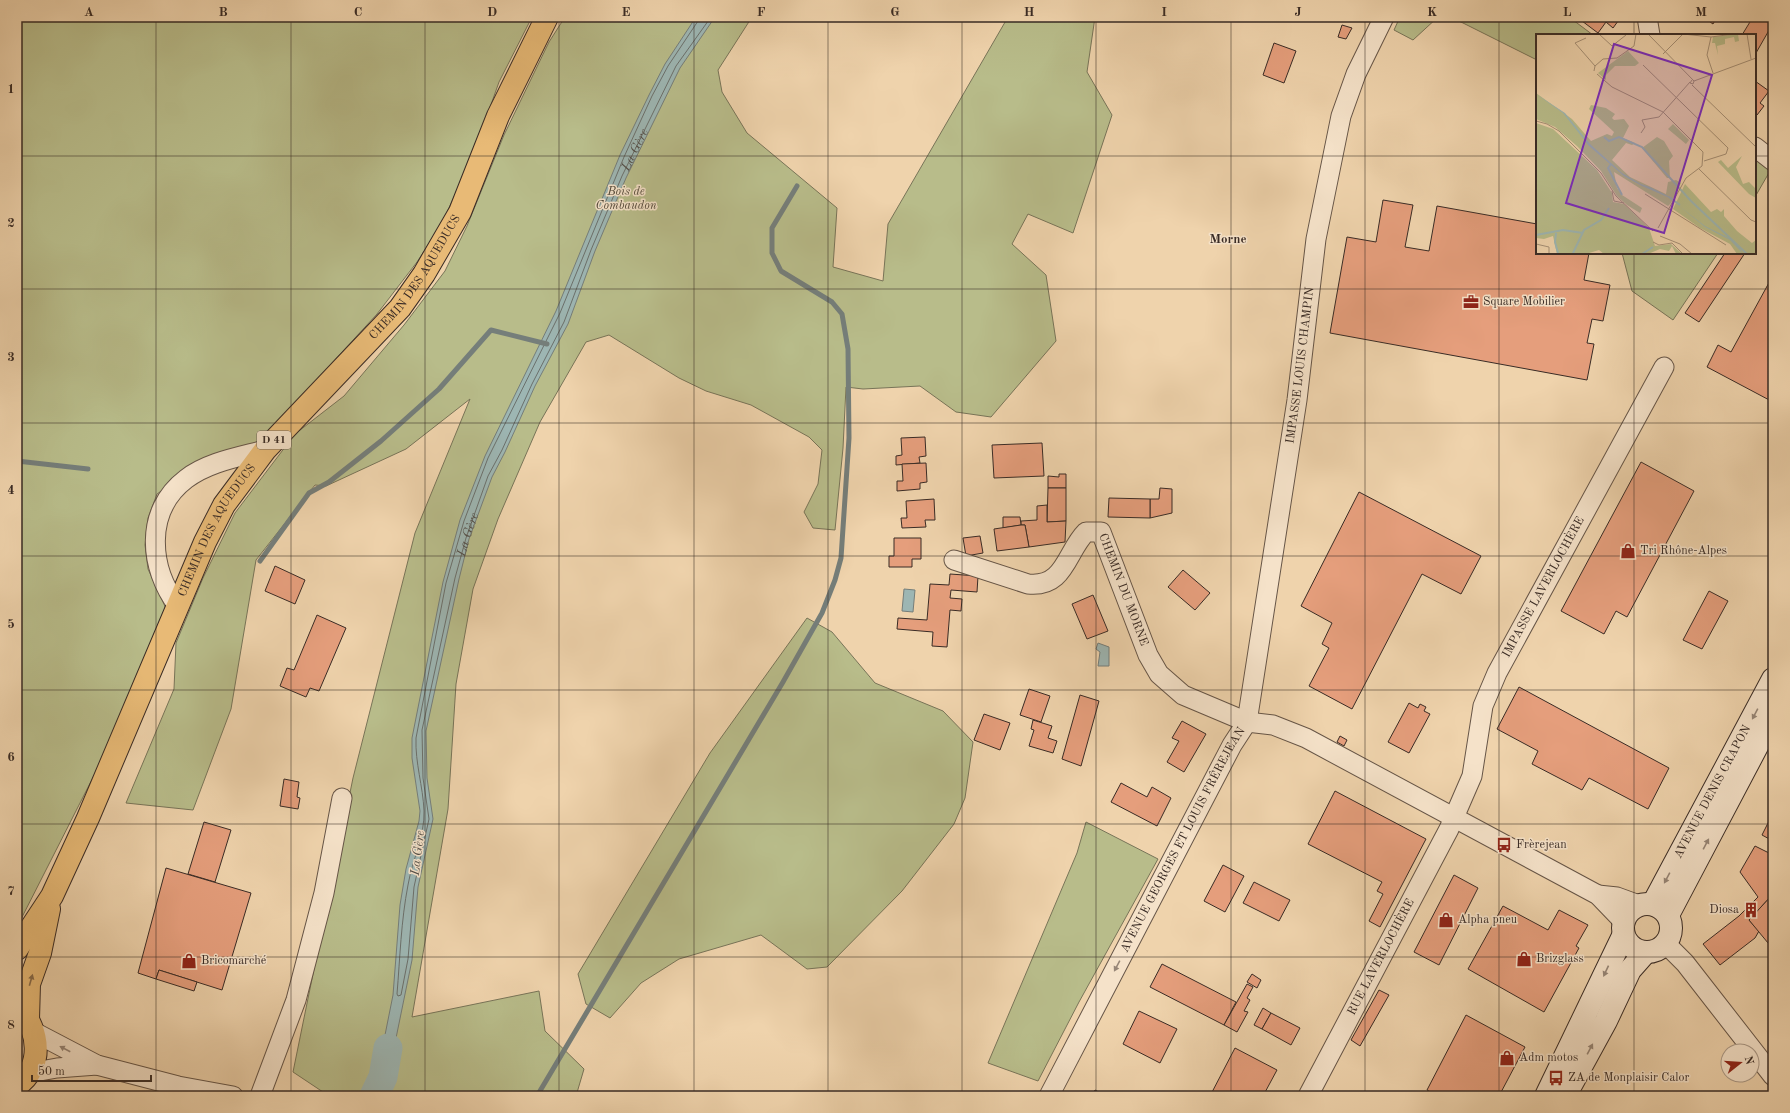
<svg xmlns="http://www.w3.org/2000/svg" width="1790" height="1113" viewBox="0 0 1790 1113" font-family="'Old Standard TT',serif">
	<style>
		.green { fill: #b8bc8a; stroke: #787458 }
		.water { fill: #9db6b3; stroke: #757e7a }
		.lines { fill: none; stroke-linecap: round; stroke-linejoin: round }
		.shore { stroke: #6b706c; stroke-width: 1 }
		.stream { stroke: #757e7a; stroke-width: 5 }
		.river { stroke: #9db6b3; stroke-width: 29 }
		.building { fill: #e59e7c; stroke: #392b25 }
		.minor-casing { stroke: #665547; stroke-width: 21 }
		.secondary-casing { stroke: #392b25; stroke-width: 24 }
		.primary-casing { stroke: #392b25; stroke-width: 24 }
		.minor { stroke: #f5e2c9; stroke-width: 19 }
		.secondary { stroke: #f5e2c9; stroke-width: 22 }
		.primary { stroke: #e8ba76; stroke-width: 22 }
		.oneway { fill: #978677 }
		.oneway2 { fill: #886b49 }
		.grid { fill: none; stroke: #392b25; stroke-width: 1; stroke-opacity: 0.55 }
		.labels { text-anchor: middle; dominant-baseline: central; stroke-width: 3; stroke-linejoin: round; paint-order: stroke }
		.shield { fill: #f5e2c9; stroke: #716256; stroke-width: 1 }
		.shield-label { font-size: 11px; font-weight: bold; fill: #392b25 }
		.park-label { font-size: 12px; font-style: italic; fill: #524839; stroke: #f5e2c9 }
		.street-label { font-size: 12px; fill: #392b25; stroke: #f5e2c9 }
		.poi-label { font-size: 12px; fill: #392b25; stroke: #f5e2c9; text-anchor: start }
		.water-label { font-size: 13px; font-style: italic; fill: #524e48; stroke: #f5e2c9 }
		.neighbourhood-label { font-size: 13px; font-weight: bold; fill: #392b25; stroke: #f5e2c9 }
		.inset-river { fill: none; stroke: #9db6b3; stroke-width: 2 }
		.inset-road { fill: none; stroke: #a69076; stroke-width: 1 }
		.view { fill: #7b2cbf; fill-opacity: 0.15; stroke: #7b2cbf; stroke-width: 2 }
		.inset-edge { fill: none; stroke: #392b25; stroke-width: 2 }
		.neatline { fill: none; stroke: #392b25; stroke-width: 1.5 }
		.grid-label { font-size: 13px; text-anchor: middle; font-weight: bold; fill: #392b25 }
	</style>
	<rect width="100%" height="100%" fill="#efd3ac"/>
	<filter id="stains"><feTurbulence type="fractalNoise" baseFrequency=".005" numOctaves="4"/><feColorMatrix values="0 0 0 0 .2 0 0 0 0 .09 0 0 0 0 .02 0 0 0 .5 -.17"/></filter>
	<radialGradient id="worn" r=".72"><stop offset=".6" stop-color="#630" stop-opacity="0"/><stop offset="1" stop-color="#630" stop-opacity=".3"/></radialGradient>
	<g class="green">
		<polygon points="17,17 532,17 499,82 472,158 441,225 417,262 377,314 252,450 175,481 157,494 148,518 145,545 148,569 168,613 111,742 17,927"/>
		<polygon points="565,17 752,17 718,70 722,92 747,133 837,208 833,267 883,281 888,224 1008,17 1095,17 1087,72 1112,115 1073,233 1028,214 1012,244 1046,275 1056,341 991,417 956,412 920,386 863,389 846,387 843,448 835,530 813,528 804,512 818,484 822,450 809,437 751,405 706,391 679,378 609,335 586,342 540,422 498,519 473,589 456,684 448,809 412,1017 539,991 545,1031 584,1069 576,1096 329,1096 293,1072 353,778 415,533 470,399 406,449 326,486 315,485 256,560 231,709 193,810 126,803 174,689 176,643 203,578 235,513 295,434 344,396 404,325 445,271 467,226 504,135 549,42"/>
		<polygon points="1400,17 1438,17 1413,40 1394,30"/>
		<polygon points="1451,17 1569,17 1593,35 1537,35 1537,60"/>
		<polygon points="1755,159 1770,171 1755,197"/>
		<polygon points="1622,253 1718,253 1673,320 1632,291"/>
		<polygon points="807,618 832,632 875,683 943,711 973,742 965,798 954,824 902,891 827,967 807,969 761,935 679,959 641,983 610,1018 586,1004 578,974 710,753"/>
		<polygon points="1086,822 1158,859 1079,1002 1038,1081 988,1063 1077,853"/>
	</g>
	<g class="water">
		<polygon points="696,17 715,17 680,68 626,178 595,251 568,324 535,386 505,452 492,477 469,539 459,579 426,731 427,778 433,819 418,887 412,960 386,1087 375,1085 393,995 400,905 406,869 419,821 420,811 412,758 412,738 443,582 460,520 485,456 556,311 620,155 649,95 665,64"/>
		<polygon points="904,589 915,590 913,612 902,611"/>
		<polygon points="1098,643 1109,647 1109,666 1098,666 1100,652 1096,649"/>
	</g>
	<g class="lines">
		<path class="shore" id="s1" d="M699,17L698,21L668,66L652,96L624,157L560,313L488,458L464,521L446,583L416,738C415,763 423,786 424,811C425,835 412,861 408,885C401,921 400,958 397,994L398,996L401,995L408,959L414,887L429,819L423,778L422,730L455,578L466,538L488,476L502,450L532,384L564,322L591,250L622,176L676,66L711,17"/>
		<g class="stream">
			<polyline points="17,461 88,469"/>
			<polyline points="260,561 309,493 329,482 381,441 439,389 491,330 547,344"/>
			<polyline points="537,1096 783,682 822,613 835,580 841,558 849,438 848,349 842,314 832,302 781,271 772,253 772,228 797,186"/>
		</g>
		<polyline class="river" points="374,1096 383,1077 388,1048"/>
	</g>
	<g class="building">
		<polygon points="1584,17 1621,17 1613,28 1606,22 1598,33 1582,21"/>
		<polygon points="1703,17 1717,17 1713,24"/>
		<polygon points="1753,17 1760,17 1772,25 1756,53 1755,35 1742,35"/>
		<polygon points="1342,25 1352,28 1346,39 1338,37"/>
		<polygon points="1274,43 1296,51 1284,83 1263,75"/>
		<polygon points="1755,81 1769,91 1760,103 1764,106 1757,115 1755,113"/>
		<polygon points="1383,200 1413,205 1405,247 1429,251 1437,206 1537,224 1537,253 1589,253 1584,280 1610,285 1603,321 1592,319 1587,343 1594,344 1587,380 1330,333 1347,237 1376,242"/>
		<polygon points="1725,253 1745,253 1699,322 1685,313"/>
		<polygon points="1771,279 1773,280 1773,402 1707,367 1718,345 1731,352"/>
		<polygon points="925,437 926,456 919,457 920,463 896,465 896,456 902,455 901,438"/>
		<polygon points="1042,443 1044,476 994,478 992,445"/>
		<polygon points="1641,462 1694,491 1627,617 1616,611 1604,634 1561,611"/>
		<polygon points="926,463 927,482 920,483 920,489 897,491 897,481 903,481 902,464"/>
		<polygon points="1059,474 1066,474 1066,488 1048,488 1048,476 1059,477"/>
		<polygon points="1048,488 1066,488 1066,521 1047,522"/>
		<polygon points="1160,488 1172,489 1172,513 1150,518 1150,499 1159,499"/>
		<polygon points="1359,492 1481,556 1461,594 1422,574 1352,709 1309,686 1329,648 1322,644 1332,623 1301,606"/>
		<polygon points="1109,498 1150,499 1150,518 1108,517"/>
		<polygon points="934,499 935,520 925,520 926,527 902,528 901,518 907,518 906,501"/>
		<polygon points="1047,505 1047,522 1066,521 1065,542 1029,547 1025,525 1021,525 1021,521 1037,520 1037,506"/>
		<polygon points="1003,517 1020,517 1021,525 1003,528"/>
		<polygon points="1021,525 1025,525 1029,547 997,551 994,529"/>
		<polygon points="980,536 983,553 966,556 963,538"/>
		<polygon points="894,538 921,538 921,559 912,559 912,567 889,567 889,556 894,556"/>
		<polygon points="275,566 305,580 295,604 265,591"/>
		<polygon points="1183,570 1210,593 1195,610 1168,587"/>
		<polygon points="950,574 978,576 977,592 951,590 950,598 962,599 961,611 950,610 947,647 932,646 933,632 897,629 898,618 927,620 930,584 949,585"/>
		<polygon points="1709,591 1728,601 1702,649 1683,640"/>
		<polygon points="1093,595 1108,631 1087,639 1072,604"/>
		<polygon points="317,615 346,628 319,691 310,688 306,697 280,686 287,668 294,670"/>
		<polygon points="1519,687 1669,768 1648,809 1589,778 1582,790 1532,764 1538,751 1497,729"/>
		<polygon points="1029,689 1050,696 1041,722 1020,715"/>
		<polygon points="1080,695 1099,701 1081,766 1062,759"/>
		<polygon points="1409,703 1418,708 1420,704 1426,707 1424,711 1430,714 1409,753 1388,742"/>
		<polygon points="984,714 1010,723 1000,750 974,740"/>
		<polygon points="1033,720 1052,726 1048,738 1057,741 1053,753 1029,746 1034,730 1031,729"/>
		<polygon points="1182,721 1206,734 1184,772 1167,762 1179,741 1172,738"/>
		<polygon points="1340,736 1347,740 1344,746 1337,742"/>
		<polygon points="284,779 299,782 297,797 300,798 298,809 280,806"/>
		<polygon points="1121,783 1147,797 1152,787 1171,798 1157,826 1111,802"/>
		<polygon points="1335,791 1426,839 1380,927 1369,921 1383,894 1377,891 1382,882 1308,844"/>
		<polygon points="1773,813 1773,841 1762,835"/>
		<polygon points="204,822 231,830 215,882 188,874"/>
		<polygon points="1755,846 1773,855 1773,894 1749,920 1759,931 1755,938 1720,965 1703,944 1739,916 1758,897 1740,872"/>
		<polygon points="1223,865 1244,876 1225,912 1204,901"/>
		<polygon points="166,868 251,893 222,990 159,970 156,979 138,973"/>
		<polygon points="1454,875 1478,888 1439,965 1414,952"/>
		<polygon points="1254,882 1290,900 1279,921 1243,903"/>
		<polygon points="1773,894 1773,949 1749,920"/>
		<polygon points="1503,906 1548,930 1559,910 1588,925 1576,946 1579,948 1544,1012 1468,969"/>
		<polygon points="1162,964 1236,1002 1224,1025 1150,987"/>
		<polygon points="159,970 197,982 194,991 156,979"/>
		<polygon points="1252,974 1261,980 1257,988 1247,982"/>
		<polygon points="1247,984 1253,987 1247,998 1250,1000 1244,1011 1248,1012 1237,1032 1224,1025"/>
		<polygon points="1379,990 1389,995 1360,1046 1351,1040"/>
		<polygon points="1263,1008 1271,1013 1262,1029 1254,1025"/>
		<polygon points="1139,1011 1177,1029 1160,1063 1123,1044"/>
		<polygon points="1271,1013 1300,1028 1291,1045 1262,1029"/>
		<polygon points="1466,1015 1525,1047 1499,1096 1438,1096 1427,1090"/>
		<polygon points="1235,1048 1277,1070 1263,1096 1210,1096"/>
		<polygon points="1095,1090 1106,1096 1092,1096"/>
	</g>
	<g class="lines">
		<defs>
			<g id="minor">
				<polyline points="1647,17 1650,35"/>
				<polyline points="1755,147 1773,161"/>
				<path id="s2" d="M954,560L1028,584C1065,588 1066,552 1086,532H1101L1148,655L1159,674L1183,695L1247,722L1273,725L1306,738L1598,895L1623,921"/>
				<path d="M178,606C149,568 144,511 186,479C208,462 239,457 265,450"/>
				<polyline points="1598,895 1617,897 1639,905"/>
				<polyline points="1666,944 1685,963 1773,1076"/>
				<polyline points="34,1032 97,1065 178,1086 233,1096"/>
				<polyline points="29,1073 57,1068 97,1065"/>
				<polyline points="260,1096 296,1000 324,893 342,798"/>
				<path id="s3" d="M1049,1096L1232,745L1247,722L1297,400L1316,239L1341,116L1356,74L1384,17"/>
				<path id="s4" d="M1308,1096L1449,829L1472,776L1483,706L1497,673L1664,367"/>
			</g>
			<g id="secondary">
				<circle cx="1647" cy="928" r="24"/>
				<path id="s5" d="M1653,904L1773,679"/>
				<polyline points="1668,915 1773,716"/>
				<polyline points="1546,1096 1623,936"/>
				<polyline points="1565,1096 1606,1021 1630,970 1645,953"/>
			</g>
			<g id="primary">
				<path id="s6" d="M17,949L52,896L88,818L205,542L224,505L265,450L400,308L424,274L460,212L498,116L547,17"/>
				<polyline points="28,1019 29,984 40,953 49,909"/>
				<path d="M17,1085C44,1067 39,1030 20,1009"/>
			</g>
		</defs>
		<use href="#minor" class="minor-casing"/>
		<use href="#secondary" class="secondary-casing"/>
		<use href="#primary" class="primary-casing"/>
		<use href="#minor" class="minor"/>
		<use href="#secondary" class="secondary"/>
		<use href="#primary" class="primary"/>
	</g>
	<defs><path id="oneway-solid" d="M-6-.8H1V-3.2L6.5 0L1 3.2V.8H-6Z"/></defs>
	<g class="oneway">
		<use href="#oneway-solid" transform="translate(1755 714) rotate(118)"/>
		<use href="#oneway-solid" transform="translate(1706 844) rotate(-62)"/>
		<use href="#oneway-solid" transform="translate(1667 878) rotate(118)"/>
		<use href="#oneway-solid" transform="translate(1117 966) rotate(118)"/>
		<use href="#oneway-solid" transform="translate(1606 971) rotate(115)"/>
		<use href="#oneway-solid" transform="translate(65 1049) rotate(-152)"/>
		<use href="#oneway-solid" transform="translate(1590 1049) rotate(-62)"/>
	</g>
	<use class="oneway2" href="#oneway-solid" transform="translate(31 980) rotate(-74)"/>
	<path class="grid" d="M156,17V1096M291,17V1096M425,17V1096M559,17V1096M694,17V1096M828,17V1096M962,17V1096M1096,17V1096M1231,17V1096M1365,17V1096M1499,17V1096M1634,17V35M17,156H1537M1755,156H1773M1634,253V1096M17,289H1773M17,423H1773M17,556H1773M17,690H1773M17,824H1773M17,957H1773"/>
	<defs>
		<symbol id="office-bare" viewBox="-9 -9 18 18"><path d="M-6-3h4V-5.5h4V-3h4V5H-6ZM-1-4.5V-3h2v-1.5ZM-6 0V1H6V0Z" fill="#8f2418" stroke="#f5e2c9" stroke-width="2.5" paint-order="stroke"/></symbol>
		<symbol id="shop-bare" viewBox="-9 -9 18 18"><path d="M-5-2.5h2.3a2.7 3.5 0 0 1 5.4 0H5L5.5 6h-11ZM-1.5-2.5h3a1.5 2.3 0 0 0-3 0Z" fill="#8f2418" stroke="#f5e2c9" stroke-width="2.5" paint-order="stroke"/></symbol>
		<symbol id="bus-bare" viewBox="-9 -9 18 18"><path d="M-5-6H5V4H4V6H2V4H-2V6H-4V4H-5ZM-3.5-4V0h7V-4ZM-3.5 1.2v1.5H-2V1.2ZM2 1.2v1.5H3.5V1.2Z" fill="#8f2418" stroke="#f5e2c9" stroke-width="2.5" paint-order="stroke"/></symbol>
		<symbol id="building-bare" viewBox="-9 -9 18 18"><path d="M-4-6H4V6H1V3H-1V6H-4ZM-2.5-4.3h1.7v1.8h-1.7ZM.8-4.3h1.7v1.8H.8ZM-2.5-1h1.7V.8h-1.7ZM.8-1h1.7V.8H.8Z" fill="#8f2418" stroke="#f5e2c9" stroke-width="2.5" paint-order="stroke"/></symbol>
	</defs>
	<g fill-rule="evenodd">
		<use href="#office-bare" x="1460" y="291" width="22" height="22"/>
		<use href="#shop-bare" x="1617" y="540" width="22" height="22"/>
		<use href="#bus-bare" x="1493" y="834" width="22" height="22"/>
		<use href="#building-bare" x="1740" y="899" width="22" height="22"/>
		<use href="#shop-bare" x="1435" y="909" width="22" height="22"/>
		<use href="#shop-bare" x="1513" y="948" width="22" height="22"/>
		<use href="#shop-bare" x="178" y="950" width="22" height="22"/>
		<use href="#shop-bare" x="1496" y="1047" width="22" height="22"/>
		<use href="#bus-bare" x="1545" y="1067" width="22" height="22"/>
	</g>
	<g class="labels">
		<rect class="shield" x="257" y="431" width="34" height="18" rx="3"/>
		<g class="shield-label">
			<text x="274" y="440">D 41</text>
		</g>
		<g class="park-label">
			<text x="626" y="192">Bois de<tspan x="626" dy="14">Combaudon</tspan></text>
		</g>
		<g class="street-label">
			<text stroke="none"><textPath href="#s6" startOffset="789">CHEMIN DES AQUEDUCS</textPath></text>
			<text stroke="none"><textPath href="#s3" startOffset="784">IMPASSE LOUIS CHAMPIN</textPath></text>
			<text stroke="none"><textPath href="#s6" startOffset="465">CHEMIN DES AQUEDUCS</textPath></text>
			<text stroke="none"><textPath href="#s4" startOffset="564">IMPASSE LAVERLOCHÈRE</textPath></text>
			<text stroke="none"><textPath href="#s2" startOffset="238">CHEMIN DU MORNE</textPath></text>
			<text stroke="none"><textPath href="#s5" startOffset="127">AVENUE DENIS CRAPON</textPath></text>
			<text stroke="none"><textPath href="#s3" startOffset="289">AVENUE GEORGES ET LOUIS FRÊREJEAN</textPath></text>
			<text stroke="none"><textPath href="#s4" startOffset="157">RUE LAVERLOCHÈRE</textPath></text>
		</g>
		<g class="poi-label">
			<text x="1483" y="302">Square Mobilier</text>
			<text x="1640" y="551">Tri Rhône-Alpes</text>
			<text x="1516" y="845">Frèrejean</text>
			<text x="1739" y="910" text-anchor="end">Diosa</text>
			<text x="1458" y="920">Alpha pneu</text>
			<text x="1536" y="959">Brizglass</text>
			<text x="201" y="961">Bricomarché</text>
			<text x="1519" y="1058">Adm motos</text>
			<text x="1568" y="1078">ZA de Monplaisir Calor</text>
		</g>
		<g class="water-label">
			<text stroke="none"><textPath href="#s1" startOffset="1933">La Gère</textPath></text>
			<text stroke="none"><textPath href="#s1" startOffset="1513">La Gère</textPath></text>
			<text transform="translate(418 853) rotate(-83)">La Gère</text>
		</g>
		<g class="neighbourhood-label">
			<text x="1228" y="239">Morne</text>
		</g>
	</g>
	<g transform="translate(1536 34)">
		<rect width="220" height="220" fill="#efd3ac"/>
		<path d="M202,0L203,7L199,8L198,3L189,5V10L181,12L182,21L179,9H176L177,3ZM92,17L103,29L99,32H79L70,41V46L62,39ZM0,59L36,85L55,107L71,100L76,102L78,98L53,75L55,71L70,74L79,80L76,84L78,86L88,85L93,92L87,104L99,109L96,111L90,109L76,126L94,143L130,160L132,148L140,146L145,149L135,169L132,172L78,138L81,154L86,161L106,174L104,179L91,171L81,162L65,137L41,112L19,93L0,85ZM0,89L17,95L61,136L76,159L77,168L88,170L113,194L119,212L135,210L146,220H140L136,212L133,217L124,215L112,220H68L63,216L50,220H21L17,202L8,205L0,204ZM137,90L153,106L150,110L132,95ZM121,103L128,107L137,122L133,127L134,144H131L106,114ZM206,122L200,133L207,150L213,148L220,155V164L213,160L182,128L185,126L192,134ZM149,150L175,178L181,175L185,178L188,175V182L201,197L216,209L220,206L219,220H201L194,210L164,194L137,175Z" fill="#b8bc8a"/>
		<path d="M0,60L29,79L54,110L86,139L105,150L114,153L136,164V165L106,152L88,142L53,112L27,79ZM142,171L169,192L195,205L203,213L207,220L194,206L169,193Z" fill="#9db6b3"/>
		<path class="inset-river" d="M68,103L73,107L83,103L106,113L155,167L211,220M75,130L72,134L86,161M133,163L144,171M20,199L19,208L22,219M0,201L27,196L47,199M37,219L48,196L65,186L73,174M106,220L117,213"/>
		<path class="inset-road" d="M63,0L76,12L90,1M211,0L215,25M113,1L158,47L157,50L154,49L156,46M50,4L39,9L59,32M127,20L147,0L175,3M107,31L192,114L190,120L168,127M58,37L59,32L67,25L81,24L98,12L100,0M177,39L171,21L175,3L198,0M61,40L76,53L127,78L167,118L166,132L150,144L122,194M158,47L220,24M156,51L220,113M0,87L11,90L23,97L65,139L80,162L117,197M105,99L109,93L106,86L123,83L154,48M163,135L215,186L220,188M76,157L78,167L88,169M109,160L190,211M124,202L144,210L156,220M117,208L123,211L136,209L147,220M0,210L13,213V220"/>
		<path class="view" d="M78,10L176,41L128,199L30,169Z"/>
		<rect width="220" height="220" class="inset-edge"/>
	</g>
	<rect width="1790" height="1113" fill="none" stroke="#efd3ac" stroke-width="44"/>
	<g transform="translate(1740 1063) rotate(73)"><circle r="19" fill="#f5e2c9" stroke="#aa9987"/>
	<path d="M0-3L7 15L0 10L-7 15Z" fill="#8f2418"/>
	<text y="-6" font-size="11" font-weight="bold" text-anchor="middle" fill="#392b25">N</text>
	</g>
	<path d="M32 1075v6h119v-6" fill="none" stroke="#392b25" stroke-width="2"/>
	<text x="38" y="1075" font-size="12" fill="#392b25" stroke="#f5e2c9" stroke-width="3" paint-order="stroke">50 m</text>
	<rect x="22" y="22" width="1746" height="1069" class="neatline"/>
	<g class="grid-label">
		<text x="89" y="16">A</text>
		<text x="223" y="16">B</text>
		<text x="358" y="16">C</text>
		<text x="492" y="16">D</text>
		<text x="626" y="16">E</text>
		<text x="761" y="16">F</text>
		<text x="895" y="16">G</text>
		<text x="1029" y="16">H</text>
		<text x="1164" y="16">I</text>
		<text x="1298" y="16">J</text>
		<text x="1432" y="16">K</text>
		<text x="1567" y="16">L</text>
		<text x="1701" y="16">M</text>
		<text x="11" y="93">1</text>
		<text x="11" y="227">2</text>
		<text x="11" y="361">3</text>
		<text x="11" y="494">4</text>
		<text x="11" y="628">5</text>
		<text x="11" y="761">6</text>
		<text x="11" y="895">7</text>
		<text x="11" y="1029">8</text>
	</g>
	<rect width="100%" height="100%" filter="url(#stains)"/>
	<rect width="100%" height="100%" fill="url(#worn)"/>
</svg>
